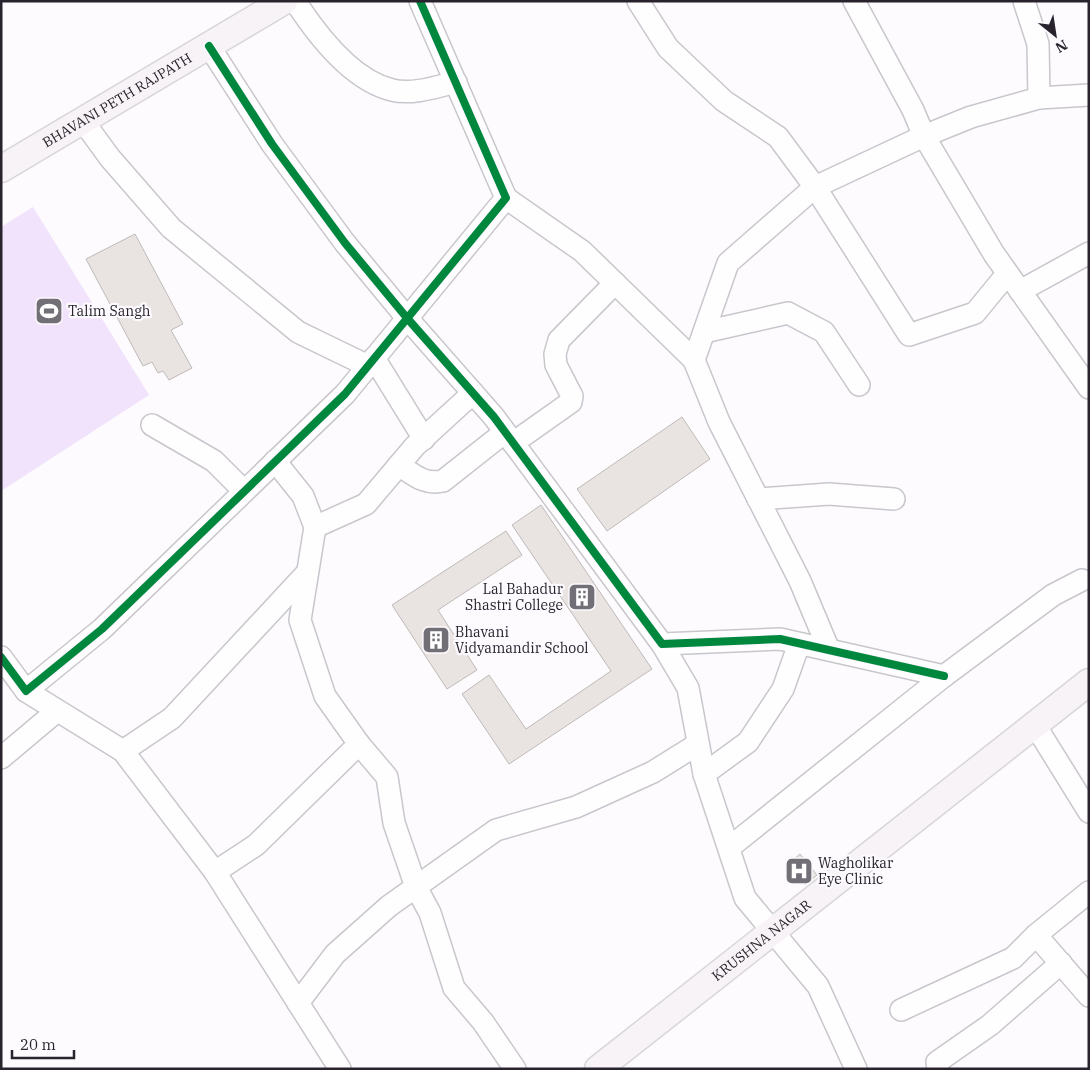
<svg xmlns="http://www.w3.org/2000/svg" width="1090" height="1070" viewBox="0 0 1090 1070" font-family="'IBM Plex Serif',serif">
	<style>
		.green { fill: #f1e3fb }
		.building { fill: #e9e4e2; stroke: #bebab8 }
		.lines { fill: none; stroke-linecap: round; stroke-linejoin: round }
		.minor-casing { stroke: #c9c6cc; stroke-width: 24 }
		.major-casing { stroke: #d7d6d9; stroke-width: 29 }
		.minor { stroke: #fffeff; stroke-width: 21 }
		.major { stroke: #f8f3f6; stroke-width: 26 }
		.cycleway-casing { stroke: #fdfaff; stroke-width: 11 }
		.cycleway { stroke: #00873e; stroke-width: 8 }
		.labels { text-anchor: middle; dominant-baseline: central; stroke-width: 4.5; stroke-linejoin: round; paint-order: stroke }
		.street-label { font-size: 14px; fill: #28232c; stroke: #fdfaff }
		.poi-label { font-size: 14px; fill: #28232c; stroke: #fdfaff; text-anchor: start }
	</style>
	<rect width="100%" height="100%" fill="#fdfbfe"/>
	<polygon class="green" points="33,207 149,395 1,491 1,227"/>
	<g class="building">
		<polygon points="135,234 183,324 171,330 192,368 169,380 163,371 158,373 152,362 143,366 86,259"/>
		<polygon points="682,417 710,459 607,531 577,489"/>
		<polygon points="541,505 652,669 509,764 462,694 489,675 526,729 611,671 512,525"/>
		<polygon points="506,531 522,555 438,610 477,670 447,689 392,605"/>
		<polygon points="800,854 817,875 805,885 788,864"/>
	</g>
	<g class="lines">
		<defs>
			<g id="minor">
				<path d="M295,1C317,35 351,80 392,90C412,95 436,87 456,82"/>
				<polyline points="638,1 668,48 724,101 778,137 815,187 909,335 975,313 1007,274"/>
				<polyline points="854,1 913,110 924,136 994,254 1089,388"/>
				<polyline points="1024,1 1038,44 1039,98"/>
				<polyline points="209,46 272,144 345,243 407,318 494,417 662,644 780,639 944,676"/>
				<polyline points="83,121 110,158 171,228 298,332 368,366"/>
				<polyline points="506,198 582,251 694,360"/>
				<polyline points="1020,291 1089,253"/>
				<polyline points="704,332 788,313 824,332 859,385"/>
				<polyline points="374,358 424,439"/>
				<polyline points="152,425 214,461 244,491"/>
				<polyline points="513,443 571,402 572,396 556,365 555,354 559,340 615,283"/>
				<polyline points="275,461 303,496 315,527 300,620 325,696 359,744 387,777 394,823 416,887 430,913 454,988 483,1022 515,1069"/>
				<path d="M399,465C414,475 424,485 443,481L505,432"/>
				<polyline points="758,499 829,494 894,499"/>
				<polyline points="315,527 366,504 415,446 473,393"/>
				<polyline points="662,644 688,688 704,774 745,898 818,986 856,1069"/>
				<polyline points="829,650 800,581 719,422 694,360 728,263 815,187 924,136 971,117 1039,98 1089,95"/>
				<polyline points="1,657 26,691 102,629 345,394 506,198 420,1"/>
				<polyline points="26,691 123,751 215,872 340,1069"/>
				<polyline points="1035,725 1089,812"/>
				<polyline points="123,751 172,718 305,575"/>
				<polyline points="1,758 57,711"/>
				<polyline points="704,774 748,742 783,689 799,644"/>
				<polyline points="730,847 944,676 1053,595 1082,580"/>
				<polyline points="215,872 256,845 359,744"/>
				<polyline points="1089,892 1036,935 1089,996"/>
				<polyline points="298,1003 335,954 389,906 496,830 576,807 653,772 698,744"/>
				<polyline points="901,1010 1013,958 1036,935"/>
				<polyline points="938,1069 937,1062 990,1025 1061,963"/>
			</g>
			<g id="major">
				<path id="s1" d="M1,169L284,1"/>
				<path id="s2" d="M598,1069L1089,682"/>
			</g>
		</defs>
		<use href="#minor" class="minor-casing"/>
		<use href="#major" class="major-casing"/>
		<use href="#minor" class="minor"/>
		<use href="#major" class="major"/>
		<defs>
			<g id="cycleway">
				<polyline points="209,46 272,144 345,243 407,318 494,417 662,644 780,639 944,676"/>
				<polyline points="1,657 26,691 102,629 345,394 506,198 420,1"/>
			</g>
		</defs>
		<use href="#cycleway" class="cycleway-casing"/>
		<use href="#cycleway" class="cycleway"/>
	</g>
	<defs>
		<symbol id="stadium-square" viewBox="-11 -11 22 22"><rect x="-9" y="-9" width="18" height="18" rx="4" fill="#736f76" stroke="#fdfaff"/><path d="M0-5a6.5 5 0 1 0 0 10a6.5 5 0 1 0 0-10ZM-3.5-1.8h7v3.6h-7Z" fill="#fff"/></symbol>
		<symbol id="building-square" viewBox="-11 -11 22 22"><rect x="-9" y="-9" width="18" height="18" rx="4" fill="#736f76" stroke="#fdfaff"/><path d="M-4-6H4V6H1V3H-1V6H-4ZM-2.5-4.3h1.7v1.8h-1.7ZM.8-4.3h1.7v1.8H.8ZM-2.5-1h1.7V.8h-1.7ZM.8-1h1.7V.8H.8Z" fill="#fff"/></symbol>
		<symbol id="hospital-square" viewBox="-11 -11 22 22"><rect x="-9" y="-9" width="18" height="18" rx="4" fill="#736f76" stroke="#fdfaff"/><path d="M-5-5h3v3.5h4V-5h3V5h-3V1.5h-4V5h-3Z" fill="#fff"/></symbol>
	</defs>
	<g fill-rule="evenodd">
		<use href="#stadium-square" x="33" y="295" width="32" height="32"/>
		<use href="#building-square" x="566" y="581" width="32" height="32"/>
		<use href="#building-square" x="420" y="624" width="32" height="32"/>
		<use href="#hospital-square" x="783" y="855" width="32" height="32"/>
	</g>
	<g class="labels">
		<g class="street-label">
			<text stroke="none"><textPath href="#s1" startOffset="135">BHAVANI PETH RAJPATH</textPath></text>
			<text stroke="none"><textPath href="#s2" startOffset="208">KRUSHNA NAGAR</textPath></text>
		</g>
		<g class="poi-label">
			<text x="68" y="311">Talim Sangh</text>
			<text x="563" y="589" text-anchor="end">Lal Bahadur<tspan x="563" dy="16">Shastri College</tspan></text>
			<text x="455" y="632">Bhavani<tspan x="455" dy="16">Vidyamandir School</tspan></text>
			<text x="818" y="863">Wagholikar<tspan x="818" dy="16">Eye Clinic</tspan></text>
		</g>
	</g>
	<rect width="1090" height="1070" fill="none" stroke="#28232c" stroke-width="5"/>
	<g transform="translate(1055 35) rotate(150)" stroke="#fdfaff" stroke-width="4" paint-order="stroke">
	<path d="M0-4L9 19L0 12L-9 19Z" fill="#28232c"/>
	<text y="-8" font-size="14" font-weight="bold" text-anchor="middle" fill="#28232c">N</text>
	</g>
	<path d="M12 1050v8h62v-8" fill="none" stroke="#28232c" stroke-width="2.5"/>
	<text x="20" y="1050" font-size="15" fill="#28232c" stroke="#fdfaff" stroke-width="4" paint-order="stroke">20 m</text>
</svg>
